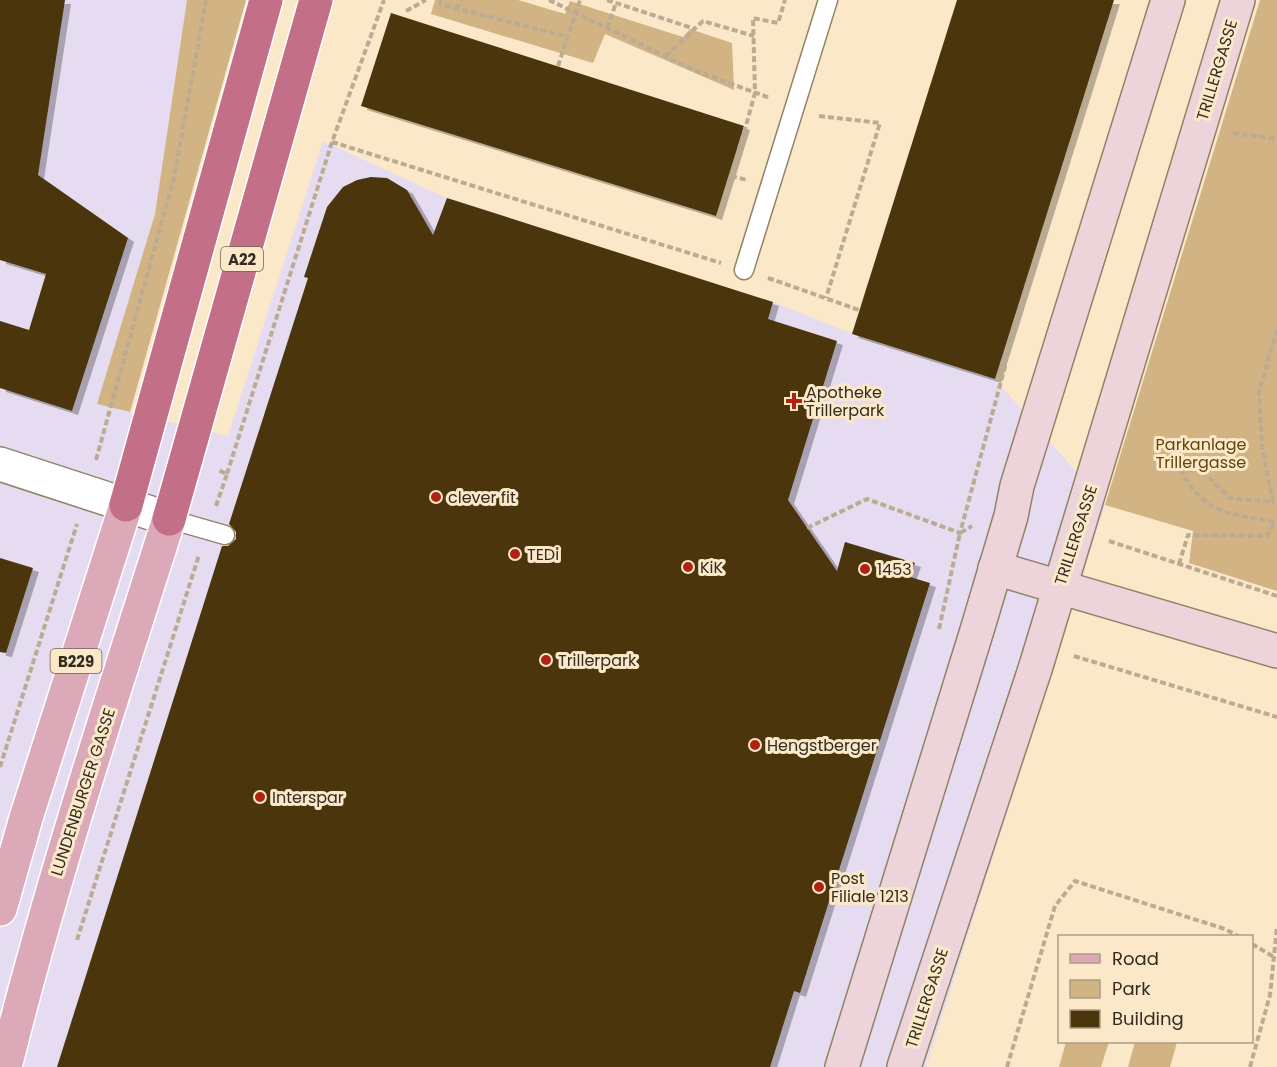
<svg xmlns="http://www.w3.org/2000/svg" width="1277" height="1067" viewBox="0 0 1277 1067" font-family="Poppins,sans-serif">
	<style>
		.commercial { fill: #e5dcf1 }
		.green { fill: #d1b384 }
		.building { fill: #4b350c; filter: url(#shadow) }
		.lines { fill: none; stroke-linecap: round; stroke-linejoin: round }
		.lane-casing { stroke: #938165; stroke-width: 21 }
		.street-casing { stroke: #938165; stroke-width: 36 }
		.secondary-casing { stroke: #938165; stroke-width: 36 }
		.primary-casing { stroke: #fff; stroke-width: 36 }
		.highway-casing { stroke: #fff; stroke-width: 36 }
		.path { stroke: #baab92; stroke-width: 4; stroke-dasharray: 6 3; stroke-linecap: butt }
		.lane { stroke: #fff; stroke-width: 18 }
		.street { stroke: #fff; stroke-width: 33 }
		.secondary { stroke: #edd4db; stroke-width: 33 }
		.primary { stroke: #dba9b8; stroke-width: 33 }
		.highway { stroke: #c36f88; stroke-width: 33 }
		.poi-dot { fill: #b02211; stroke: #fbe8c9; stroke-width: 2 }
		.labels { text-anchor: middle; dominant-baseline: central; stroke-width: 6; stroke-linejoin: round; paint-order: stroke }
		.shield { fill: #fbe8c9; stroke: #6f6453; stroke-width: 1.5 }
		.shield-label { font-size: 15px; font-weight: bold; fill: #332c20 }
		.street-label { font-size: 16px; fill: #332c20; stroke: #fbe8c9 }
		.poi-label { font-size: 16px; fill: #332c20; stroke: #fbe8c9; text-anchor: start }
		.park-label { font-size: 16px; fill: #63450a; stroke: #fbe8c9 }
	</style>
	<defs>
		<filter id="shadow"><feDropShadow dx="6" dy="4" stdDeviation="0" flood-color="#0004"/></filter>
	</defs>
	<rect width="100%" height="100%" fill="#fbe8c9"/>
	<polygon class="commercial" points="0,0 187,0 155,214 97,404 228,436 323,141 447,198 773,302 852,334 995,379 1105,505 926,1067 0,1067"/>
	<g class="green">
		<polygon points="187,0 246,0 130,412 97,404 155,214"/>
		<polygon points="435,0 518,0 565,14 570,1 683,37 690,29 732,43 734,90 605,34 593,63 431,14"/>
		<polygon points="1260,0 1277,0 1277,591 1189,563 1193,531 1105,505"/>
		<polygon points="1066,1042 1109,1042 1101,1067 1059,1067"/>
		<polygon points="1135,1042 1177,1042 1170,1067 1128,1067"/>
	</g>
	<g class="building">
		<polygon points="0,0 65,0 38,175 128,238 72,411 0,388 0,321 29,330 46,274 0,260"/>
		<polygon points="957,0 1114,0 995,379 852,334"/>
		<polygon points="391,13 744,126 716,216 361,106"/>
		<polygon points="371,177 387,178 407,190 433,235 447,198 773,302 768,319 837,341 788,500 837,571 845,542 915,563 910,577 930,583 800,993 794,991 770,1067 57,1067 222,546 228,546 236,539 236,532 229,524 308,278 304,277 327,207 343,187 357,180"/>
		<polygon points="0,558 33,568 6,653 0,652"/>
	</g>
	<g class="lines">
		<defs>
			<g id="lane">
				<polyline points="744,270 828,0"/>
				<polyline points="169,519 225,535"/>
			</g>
			<polyline id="street" points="0,464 169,519"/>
			<g id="secondary">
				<polyline points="995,568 1277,651"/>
				<polyline points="842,1067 978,627 1011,516 1017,486 1168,0"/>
				<polyline points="904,1067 1036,666 1238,0"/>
			</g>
			<g id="primary">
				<polyline points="0,909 26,818 126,505"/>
				<path d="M5,1067C51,882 111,701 169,519"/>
			</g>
			<g id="highway">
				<polyline points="126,505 266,0"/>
				<polyline points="169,519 316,0"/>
			</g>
		</defs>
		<use href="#lane" class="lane-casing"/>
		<use href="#street" class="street-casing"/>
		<use href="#secondary" class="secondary-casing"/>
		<use href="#primary" class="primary-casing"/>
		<use href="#highway" class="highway-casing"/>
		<g class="path">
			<polyline points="441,0 440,4 568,37"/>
			<polyline points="549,0 696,71 770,98"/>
			<polyline points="607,0 695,29"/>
			<polyline points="456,9 462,0"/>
			<polyline points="406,11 426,0"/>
			<polyline points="607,28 616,3"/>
			<polyline points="666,56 703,21 754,36"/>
			<polyline points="558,66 580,0"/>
			<polyline points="819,116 880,123 826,298"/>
			<polyline points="1233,133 1277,139"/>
			<polyline points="332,142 721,263"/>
			<polyline points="731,176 747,180"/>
			<polyline points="732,176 755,93 753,18 778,23 785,0"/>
			<polyline points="768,278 859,310"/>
			<polyline points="96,460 174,178 206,0"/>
			<polyline points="227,474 332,142 384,0"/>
			<polyline points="216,506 227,474 218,470"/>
			<polyline points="807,528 867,499 960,533 1006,363 1001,361"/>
			<polyline points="1109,541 1277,596"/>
			<path d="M1179,564L1188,535L1267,536L1275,522C1229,513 1206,516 1181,471L1199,468L1230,498L1273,502L1262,447L1259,392L1277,330"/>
			<polyline points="939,629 960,533 972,526"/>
			<polyline points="1074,656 1277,717"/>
			<polyline points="0,767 77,524"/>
			<polyline points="77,940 199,555"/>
			<polyline points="1252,944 1274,957"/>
			<polyline points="1007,1067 1055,906 1075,881 1225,929 1238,936"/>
			<polyline points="1250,1067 1270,995 1277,927"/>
		</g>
		<use href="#lane" class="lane"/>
		<use href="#street" class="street"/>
		<use href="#secondary" class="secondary"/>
		<use href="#primary" class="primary"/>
		<use href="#highway" class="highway"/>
	</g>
	<g class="poi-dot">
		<path d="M791 392h6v6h6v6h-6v6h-6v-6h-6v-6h6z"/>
		<circle cx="436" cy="497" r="6"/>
		<circle cx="515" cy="554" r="6"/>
		<circle cx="688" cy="567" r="6"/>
		<circle cx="865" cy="569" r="6"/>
		<circle cx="546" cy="660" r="6"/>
		<circle cx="755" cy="745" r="6"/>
		<circle cx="260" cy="797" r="6"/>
		<circle cx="819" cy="887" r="6"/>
	</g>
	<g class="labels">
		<g class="shield">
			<rect x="221" y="247" width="42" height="24" rx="4.5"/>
			<rect x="50.5" y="649" width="51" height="24" rx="4.5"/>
		</g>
		<g class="shield-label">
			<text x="242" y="259">A22</text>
			<text x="76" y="661">B229</text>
		</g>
		<g class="street-label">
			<text transform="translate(1217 70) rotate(-73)">TRILLERGASSE</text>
			<text transform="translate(1076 535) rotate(-72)">TRILLERGASSE</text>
			<text transform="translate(83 792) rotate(-72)">LUNDENBURGER GASSE</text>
			<text transform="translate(927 998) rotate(-72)">TRILLERGASSE</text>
		</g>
		<g class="poi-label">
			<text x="806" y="392">Apotheke<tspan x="806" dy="18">Trillerpark</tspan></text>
			<text x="448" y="497">clever fit</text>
			<text x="527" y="554">TEDi</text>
			<text x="700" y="567">KiK</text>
			<text x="877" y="569">1453</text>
			<text x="558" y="660">Trillerpark</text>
			<text x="767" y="745">Hengstberger</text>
			<text x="272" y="797">Interspar</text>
			<text x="831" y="878">Post<tspan x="831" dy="18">Filiale 1213</tspan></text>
		</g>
		<g class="park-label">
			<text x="1201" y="444">Parkanlage<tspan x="1201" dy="18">Trillergasse</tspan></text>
		</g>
	</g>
	<rect x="1058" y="935" width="195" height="108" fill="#fbe8c9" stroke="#ab9d85" stroke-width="1.5"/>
	<rect x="1070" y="954" width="30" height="9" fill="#dba9b8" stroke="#ab9d85" stroke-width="1.5"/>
	<text x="1112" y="965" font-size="18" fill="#332c20">Road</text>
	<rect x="1070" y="980" width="30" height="18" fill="#d1b384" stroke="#ab9d85" stroke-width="1.5"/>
	<text x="1112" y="995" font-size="18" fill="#332c20">Park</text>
	<rect x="1070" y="1010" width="30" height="18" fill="#4b350c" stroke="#ab9d85" stroke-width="1.5"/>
	<text x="1112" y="1025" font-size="18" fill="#332c20">Building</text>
</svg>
